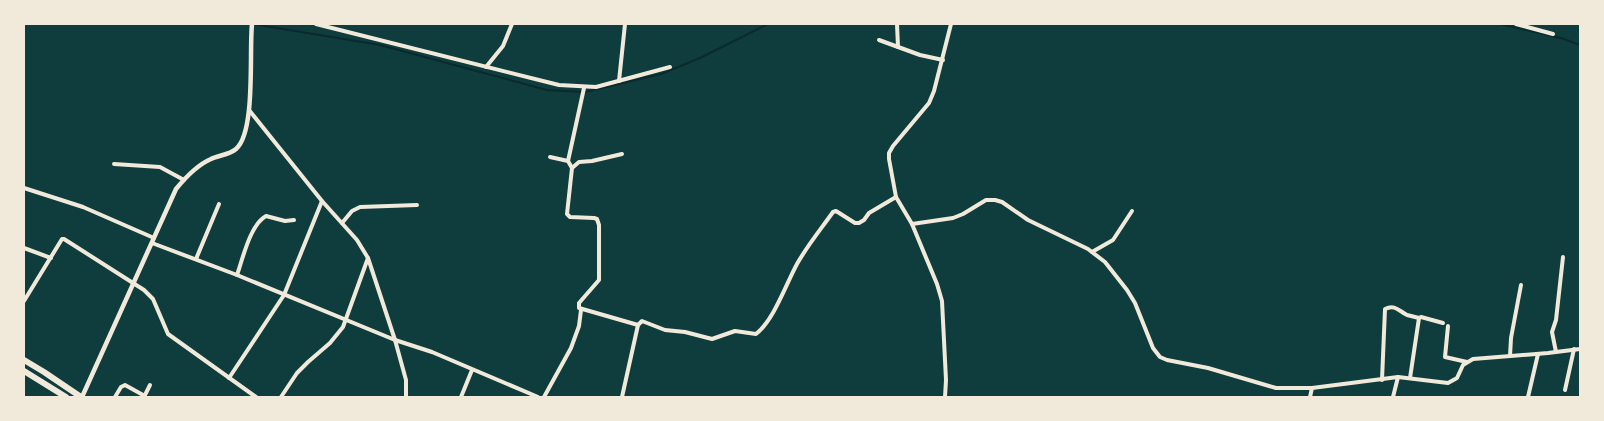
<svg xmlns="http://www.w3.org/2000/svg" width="1604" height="421" viewBox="0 0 1604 421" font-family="Karla,sans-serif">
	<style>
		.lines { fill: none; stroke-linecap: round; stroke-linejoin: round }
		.stream { stroke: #0a2a2b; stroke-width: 2 }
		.minor { stroke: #f1e9da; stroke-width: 4 }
		.tertiary { stroke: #f1e9da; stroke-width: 4.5 }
		.trunk { stroke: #f1e9da; stroke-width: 6 }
	</style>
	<rect width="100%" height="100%" fill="#0f3d3e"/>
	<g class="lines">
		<g class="stream">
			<polyline points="253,24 380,45 547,90 585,92 661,74 700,58 768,24"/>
			<polyline points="1500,24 1561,38 1580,45"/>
		</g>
		<g class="minor">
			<polyline points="316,24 559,85 596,87 670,67"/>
			<polyline points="897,24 898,47"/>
			<polyline points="1516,24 1553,34"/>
			<polyline points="879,40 920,55 943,60"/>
			<polyline points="486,67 503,46 512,24"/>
			<polyline points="619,81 625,24"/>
			<polyline points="249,110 322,201 357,240 368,258 395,340 406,380 406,397"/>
			<polyline points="550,157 568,161 572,168 579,162 592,161 622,154"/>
			<polyline points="568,161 584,88"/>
			<polyline points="114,164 160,167 184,180"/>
			<polyline points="572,168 567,214 570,217 594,218 597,219 599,225 599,280 579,303 579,308 638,325"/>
			<polyline points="24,188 83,207 154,238"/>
			<polyline points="342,223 352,211 360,207 417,205"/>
			<polyline points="912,224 953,218 963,214 986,200 995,200 1002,202 1028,220 1088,249 1105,262 1127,290 1135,303 1153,348 1160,357 1167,360 1208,368 1276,388 1312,388 1398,377 1448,383 1457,378 1463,365 1473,359 1548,353 1580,349"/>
			<polyline points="152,243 237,275 395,340 432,352 538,397"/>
			<polyline points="24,248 51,258"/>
			<polyline points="1092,252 1113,240 1132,211"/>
			<polyline points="196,259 219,204"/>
			<path d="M237,275C243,258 250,225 266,216L285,221L294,220"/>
			<polyline points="24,301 62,239 64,239 144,290 153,299 168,334 256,397"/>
			<polyline points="1448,326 1445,357 1467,362"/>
			<polyline points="1556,352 1552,332 1556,320 1563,257"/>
			<polyline points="1510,356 1511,338 1521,285"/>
			<polyline points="229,378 284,295 322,201"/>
			<polyline points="1410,378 1419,318 1421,317 1443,323"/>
			<path d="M1382,380L1385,309C1395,304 1399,311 1407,315C1411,316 1415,317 1419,318"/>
			<polyline points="1565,390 1574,349"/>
			<polyline points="115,397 121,387 125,385 143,395 145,395 150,385"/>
			<polyline points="281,397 297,373 308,362 330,343 343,327 368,258"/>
			<polyline points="461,397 472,370"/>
			<polyline points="544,397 571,348 579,326 581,310"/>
			<path d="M622,397L638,325L642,321L665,330L685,332L712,339L735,331L756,334C774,320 786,284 797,264C807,246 821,229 833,212L836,211L855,223H859L864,220L869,213L896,197"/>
			<polyline points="945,397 946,380 942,301 937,284 912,224 896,197 889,159 889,153 893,146 929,103 934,91 951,24"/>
			<polyline points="1310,397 1312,388"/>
			<polyline points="1393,397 1398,377"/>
			<polyline points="1528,397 1538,354"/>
		</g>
		<path class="tertiary" d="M82,397L176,189C185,178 197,165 211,159C219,155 229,155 236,149C256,132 249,51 252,24"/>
		<g class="trunk">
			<polyline points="24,360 44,372 81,397"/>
			<polyline points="24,371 66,397"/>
		</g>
	</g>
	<rect width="1604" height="421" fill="none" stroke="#f1e9da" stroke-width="50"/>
</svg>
